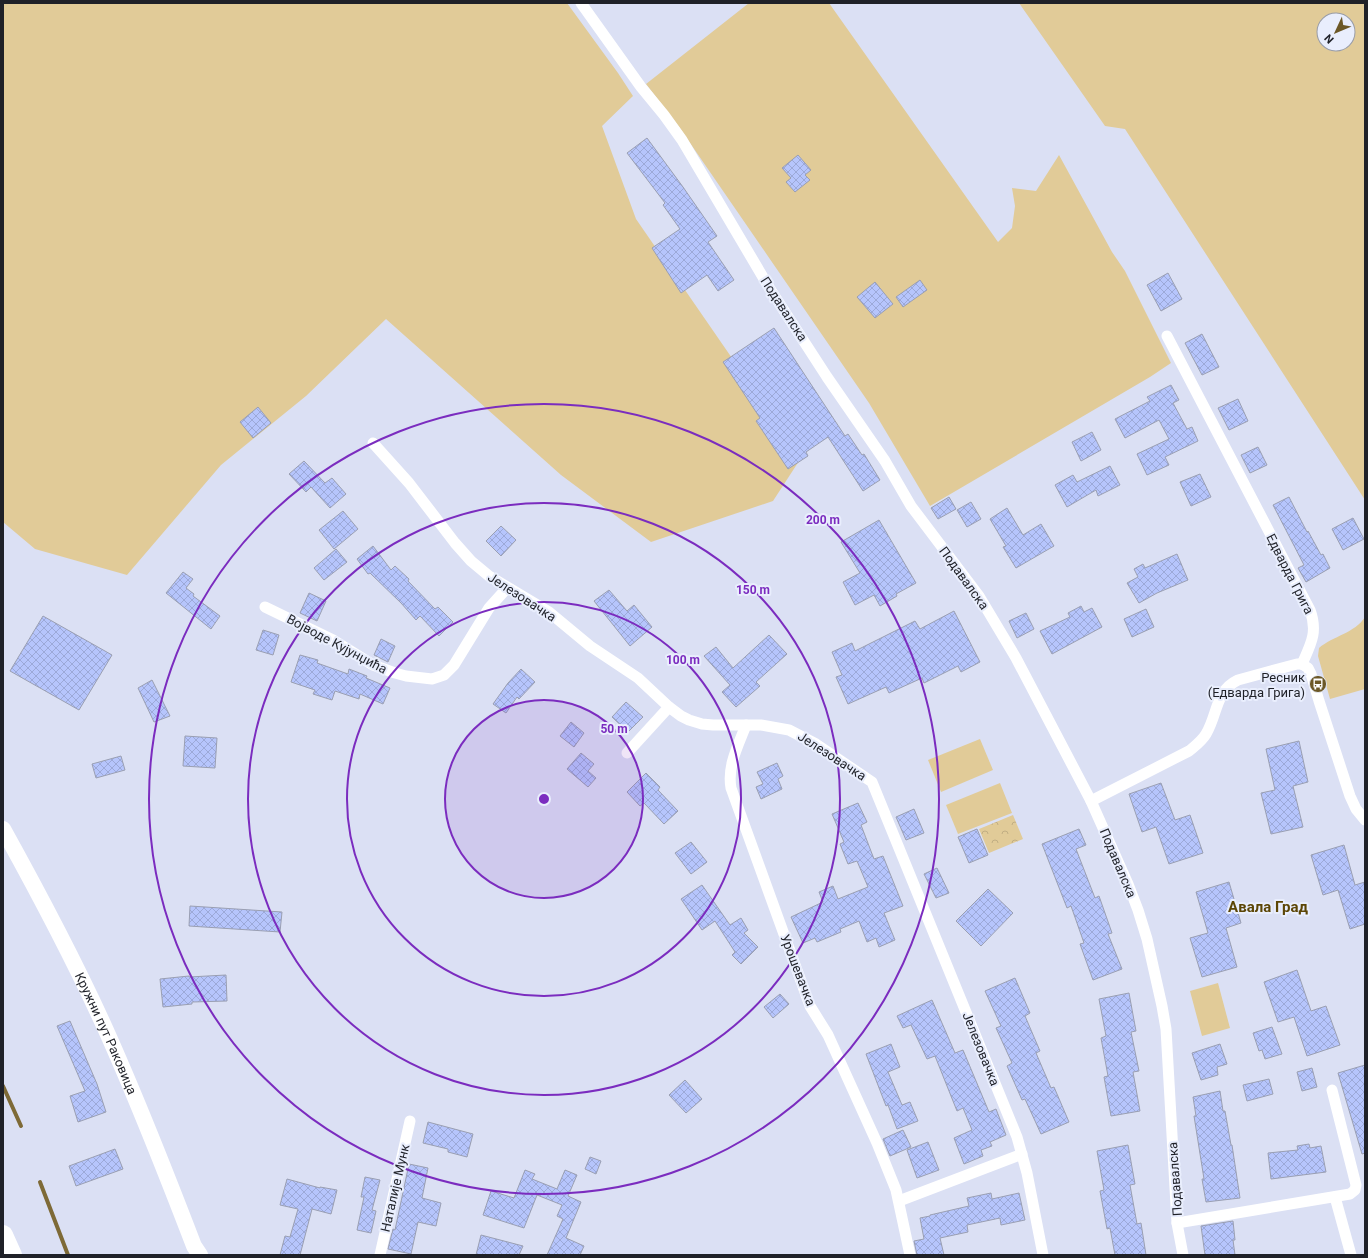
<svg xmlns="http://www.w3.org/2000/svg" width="1368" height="1258" font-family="Roboto,sans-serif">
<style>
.grass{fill:#e1cb98;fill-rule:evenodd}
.park{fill:url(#park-crowns)}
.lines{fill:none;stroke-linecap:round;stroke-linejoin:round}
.stream{stroke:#7e6a37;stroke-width:4}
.building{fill:url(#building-cross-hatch);stroke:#9a9fb2}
.street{stroke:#fff;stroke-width:11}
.secondary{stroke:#fff;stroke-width:16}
.highway{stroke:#fff;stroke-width:20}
.ring{fill:none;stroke:#7b2cbf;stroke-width:2}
.labels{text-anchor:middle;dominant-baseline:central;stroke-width:4;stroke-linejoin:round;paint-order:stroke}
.street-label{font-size:13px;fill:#1f2128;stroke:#e9eefd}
.poi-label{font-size:13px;fill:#1f2128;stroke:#e9eefd;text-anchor:end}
.quarter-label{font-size:15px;font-weight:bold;fill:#5c4606;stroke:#e9eefd}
.centre{fill:#7b2cbf;stroke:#e9eefd;stroke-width:2}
.ring-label{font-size:12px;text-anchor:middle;font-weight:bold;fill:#7b2cbf;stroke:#e9eefd;stroke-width:4;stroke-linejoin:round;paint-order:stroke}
</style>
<defs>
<pattern id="park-crowns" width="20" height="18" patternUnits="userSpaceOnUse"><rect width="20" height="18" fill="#e1cb98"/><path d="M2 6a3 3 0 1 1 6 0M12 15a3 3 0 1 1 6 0" fill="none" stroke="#c1ae83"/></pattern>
<pattern id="building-cross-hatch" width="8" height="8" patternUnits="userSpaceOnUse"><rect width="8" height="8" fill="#b6c5fc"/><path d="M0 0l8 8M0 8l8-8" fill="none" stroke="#9ca9d8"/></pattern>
</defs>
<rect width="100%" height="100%" fill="#dbe0f4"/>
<g class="grass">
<path d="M 3,3 L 567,3 L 618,73 L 633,96 L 602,126 L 636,219 L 801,458 L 773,501 L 651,542 L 561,475 L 386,319 L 306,396 L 221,465 L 127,575 L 35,549 L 3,522 Z"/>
<path d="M 749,3 L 829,3 L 998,242 L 1012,228 L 1015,206 L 1012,188 L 1036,191 L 1059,155 L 1112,252 L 1125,271 L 1171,363 L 1150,377 L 930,506 L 869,403 L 679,127 L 646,84 Z"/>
<path d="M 1019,3 L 1365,3 L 1365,500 L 1125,129 L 1105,126 ZM 1324,20 L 1348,20 L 1348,44 L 1324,44 Z"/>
<path d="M 1365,617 L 1365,689 L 1330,699 L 1318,656 L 1319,648 C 1333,636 1355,633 1365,617 Z"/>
<path d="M 980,739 L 993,770 L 941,792 L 928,760 Z"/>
<path d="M 1000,783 L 1012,813 L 958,834 L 946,805 Z"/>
<path d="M 1218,983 L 1230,1028 L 1202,1036 L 1190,991 Z"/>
</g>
<path class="park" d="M 1013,815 L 1023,839 L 989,853 L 979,829 Z"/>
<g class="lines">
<g class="stream">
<path d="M 3,1086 L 21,1126"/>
<path d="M 40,1182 L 68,1255"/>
</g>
</g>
<g class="building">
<path d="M 647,138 L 683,187 L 717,236 L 708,242 L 734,280 L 718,291 L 707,275 L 681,293 L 652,248 L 680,229 L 663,205 L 665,203 L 627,153 Z"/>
<path d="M 798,155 L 811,170 L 805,175 L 810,180 L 795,192 L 786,182 L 791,178 L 782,168 Z"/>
<path d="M 1168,273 L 1182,299 L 1161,311 L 1147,285 Z"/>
<path d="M 920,280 L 927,290 L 903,307 L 896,297 Z"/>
<path d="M 875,282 L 893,304 L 875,318 L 857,297 Z"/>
<path d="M 774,328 L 845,436 L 848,434 L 862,455 L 864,454 L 880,480 L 863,491 L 828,437 L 806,452 L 808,456 L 788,469 L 756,421 L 760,418 L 723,362 Z"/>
<path d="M 1202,334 L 1219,367 L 1202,375 L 1185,343 Z"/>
<path d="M 1171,385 L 1179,400 L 1173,403 L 1187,429 L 1192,427 L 1198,441 L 1165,457 L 1169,465 L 1147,475 L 1137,454 L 1169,439 L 1159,420 L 1125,438 L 1115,419 L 1150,401 L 1147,397 Z"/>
<path d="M 1238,399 L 1248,421 L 1229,430 L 1218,408 Z"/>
<path d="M 258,407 L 271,423 L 253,438 L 240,422 Z"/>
<path d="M 1092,432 L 1101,450 L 1081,461 L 1072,442 Z"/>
<path d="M 1258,447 L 1267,465 L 1250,473 L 1241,455 Z"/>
<path d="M 304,461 L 325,483 L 332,478 L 346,494 L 330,508 L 311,487 L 306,492 L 289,474 Z"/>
<path d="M 1110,466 L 1120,485 L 1098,496 L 1096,490 L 1067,507 L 1055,485 L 1073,475 L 1077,482 Z"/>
<path d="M 1200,474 L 1211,497 L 1191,506 L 1180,482 Z"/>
<path d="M 949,497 L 956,509 L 938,519 L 931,508 Z"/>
<path d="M 1289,497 L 1307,532 L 1308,531 L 1321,555 L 1323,554 L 1330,568 L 1306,582 L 1298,568 L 1304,565 L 1273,505 Z"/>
<path d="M 971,502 L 981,519 L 967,527 L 957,510 Z"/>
<path d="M 1007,508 L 1023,535 L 1041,524 L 1054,546 L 1016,568 L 1003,547 L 1006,546 L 990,519 Z"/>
<path d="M 343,511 L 358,529 L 334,549 L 319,530 Z"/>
<path d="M 1353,518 L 1364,539 L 1343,550 L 1332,529 Z"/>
<path d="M 879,520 L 916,583 L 896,594 L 897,596 L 880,606 L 874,595 L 855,605 L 843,582 L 860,573 L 841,542 Z"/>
<path d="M 501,526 L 516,540 L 501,556 L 486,541 Z"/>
<path d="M 373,546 L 391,570 L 395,566 L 409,579 L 408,581 L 435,609 L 438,607 L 453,622 L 439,636 L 420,616 L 416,620 L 401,603 L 370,573 L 368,574 L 357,559 Z"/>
<path d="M 336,549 L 347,562 L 324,580 L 314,568 Z"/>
<path d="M 1177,554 L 1188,580 L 1157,593 L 1139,603 L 1127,583 L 1138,577 L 1134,569 L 1143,564 L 1145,568 Z"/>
<path d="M 183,572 L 193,579 L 186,588 L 194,594 L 193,596 L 220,616 L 211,629 L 166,593 Z"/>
<path d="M 609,590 L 627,611 L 634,605 L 652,627 L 630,646 L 594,601 Z"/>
<path d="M 309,593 L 326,601 L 317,621 L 300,613 Z"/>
<path d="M 1081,606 L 1084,612 L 1092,608 L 1102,627 L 1052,654 L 1040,631 L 1070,617 L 1068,613 Z"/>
<path d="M 1146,609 L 1154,627 L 1132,637 L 1124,619 Z"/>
<path d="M 954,611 L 980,662 L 961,672 L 958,666 L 924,683 L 922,678 L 889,693 L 886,687 L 848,704 L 836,677 L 842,675 L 832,652 L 852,643 L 855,651 L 915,621 L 920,629 Z"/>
<path d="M 1026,613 L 1034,629 L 1017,638 L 1009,621 Z"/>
<path d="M 43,616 L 112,655 L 79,710 L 10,671 Z"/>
<path d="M 263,630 L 279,635 L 273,655 L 256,650 Z"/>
<path d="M 769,635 L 787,654 L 756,682 L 760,686 L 736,707 L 722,692 L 730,685 L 704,656 L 716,647 L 733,668 Z"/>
<path d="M 381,639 L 395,646 L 388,662 L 374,655 Z"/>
<path d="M 300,655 L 318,660 L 317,663 L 348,674 L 349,669 L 367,676 L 366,678 L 390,688 L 383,704 L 360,694 L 359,699 L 335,691 L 332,700 L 313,694 L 315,690 L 291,682 Z"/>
<path d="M 521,669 L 535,682 L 519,699 L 517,697 L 506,713 L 493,704 L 508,683 Z"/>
<path d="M 152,680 L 170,716 L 154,722 L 138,688 Z"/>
<path d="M 626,702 L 643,717 L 628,732 L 612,717 Z"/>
<path d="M 571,722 L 584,733 L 574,747 L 560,736 Z"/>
<path d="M 185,736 L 217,738 L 215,768 L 183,766 Z"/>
<path d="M 1299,741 L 1308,782 L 1293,786 L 1303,827 L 1271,834 L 1261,793 L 1275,790 L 1266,749 Z"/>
<path d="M 581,753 L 594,764 L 588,771 L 596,778 L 588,787 L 567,769 Z"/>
<path d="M 121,756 L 125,770 L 96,778 L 92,764 Z"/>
<path d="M 777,763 L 783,776 L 778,779 L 782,789 L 761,799 L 756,787 L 763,784 L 757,772 Z"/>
<path d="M 646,773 L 660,787 L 658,790 L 678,811 L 664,824 L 644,803 L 640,806 L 627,792 Z"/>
<path d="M 1161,783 L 1175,820 L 1190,815 L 1203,853 L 1169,864 L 1156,827 L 1142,832 L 1129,794 Z"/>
<path d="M 858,803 L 867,822 L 861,825 L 874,859 L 883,856 L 903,906 L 884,913 L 895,940 L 879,947 L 876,938 L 867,942 L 859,921 L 840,929 L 841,932 L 817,942 L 815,938 L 803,943 L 791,917 L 823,902 L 819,892 L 833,886 L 838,899 L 868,887 L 857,861 L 848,864 L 840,844 L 844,842 L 832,814 Z"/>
<path d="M 914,809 L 924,833 L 906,840 L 896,817 Z"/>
<path d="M 977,829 L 988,855 L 969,863 L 958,837 Z"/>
<path d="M 1079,829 L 1086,845 L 1076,849 L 1095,898 L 1099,896 L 1112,933 L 1108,934 L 1122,969 L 1093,980 L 1080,944 L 1084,943 L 1071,906 L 1067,908 L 1042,844 Z"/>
<path d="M 691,842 L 707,862 L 691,874 L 675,853 Z"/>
<path d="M 1344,845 L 1355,885 L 1365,882 L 1365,924 L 1350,929 L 1338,890 L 1323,895 L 1311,855 Z"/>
<path d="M 937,868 L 949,893 L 936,898 L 924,874 Z"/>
<path d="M 1229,882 L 1241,923 L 1226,928 L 1237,967 L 1202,977 L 1190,938 L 1208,933 L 1196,892 Z"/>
<path d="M 702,885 L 730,925 L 741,918 L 748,930 L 744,933 L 758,947 L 741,964 L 732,955 L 735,952 L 715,921 L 702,930 L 681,899 Z"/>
<path d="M 988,889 L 1013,913 L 981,946 L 956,921 Z"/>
<path d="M 190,906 L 282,912 L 280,932 L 189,926 Z"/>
<path d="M 1297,970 L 1311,1011 L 1326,1006 L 1340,1045 L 1307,1056 L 1294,1017 L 1278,1022 L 1264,982 Z"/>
<path d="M 226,975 L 227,1001 L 192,1002 L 192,1004 L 163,1007 L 160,979 L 189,976 L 189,977 Z"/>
<path d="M 1015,978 L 1030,1013 L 1025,1016 L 1040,1051 L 1036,1053 L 1051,1088 L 1054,1087 L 1069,1122 L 1041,1134 L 1025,1099 L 1022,1100 L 1007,1066 L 1012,1063 L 996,1028 L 1001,1026 L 985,991 Z"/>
<path d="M 1129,993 L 1136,1031 L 1131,1032 L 1139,1071 L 1133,1072 L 1140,1111 L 1111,1116 L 1104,1077 L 1108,1076 L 1101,1038 L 1106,1036 L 1099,999 Z"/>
<path d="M 780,994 L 789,1004 L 773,1018 L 764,1007 Z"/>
<path d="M 932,1000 L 955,1053 L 963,1050 L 989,1112 L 996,1109 L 1006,1135 L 990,1142 L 992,1146 L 981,1150 L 983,1156 L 964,1164 L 954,1138 L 972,1130 L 963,1108 L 957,1111 L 935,1056 L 927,1059 L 911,1025 L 903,1028 L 897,1016 Z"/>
<path d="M 70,1021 L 97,1084 L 106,1112 L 78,1122 L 70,1096 L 85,1091 L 57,1026 Z"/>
<path d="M 1272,1027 L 1282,1054 L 1265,1059 L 1262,1050 L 1259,1051 L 1253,1033 Z"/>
<path d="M 891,1044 L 900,1067 L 888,1072 L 902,1105 L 910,1102 L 918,1121 L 897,1129 L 888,1105 L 886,1106 L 866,1054 Z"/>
<path d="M 1220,1044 L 1227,1064 L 1217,1067 L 1218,1075 L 1201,1080 L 1192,1053 Z"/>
<path d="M 1365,1065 L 1365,1153 L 1362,1154 L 1338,1073 Z"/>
<path d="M 1312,1068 L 1317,1087 L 1302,1091 L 1297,1072 Z"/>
<path d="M 1269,1079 L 1273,1094 L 1247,1101 L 1243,1085 Z"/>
<path d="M 685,1080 L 702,1099 L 686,1113 L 669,1095 Z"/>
<path d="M 1220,1091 L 1223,1111 L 1225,1111 L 1231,1145 L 1232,1145 L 1240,1198 L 1206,1202 L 1202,1179 L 1204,1179 L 1194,1116 L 1196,1116 L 1193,1097 Z"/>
<path d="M 428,1122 L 473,1134 L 467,1157 L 448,1152 L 448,1149 L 423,1143 Z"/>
<path d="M 903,1130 L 911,1147 L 890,1156 L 883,1139 Z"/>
<path d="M 928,1142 L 939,1170 L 917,1178 L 907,1150 Z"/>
<path d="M 1309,1144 L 1310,1148 L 1321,1146 L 1326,1172 L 1271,1179 L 1268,1153 L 1298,1150 L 1297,1146 Z"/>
<path d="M 1128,1145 L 1135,1184 L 1130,1185 L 1137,1224 L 1141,1223 L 1146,1255 L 1115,1255 L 1110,1228 L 1107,1229 L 1100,1191 L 1104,1190 L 1097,1151 Z"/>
<path d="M 115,1149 L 123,1169 L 76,1186 L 69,1166 Z"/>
<path d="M 590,1157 L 601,1161 L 596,1174 L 585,1169 Z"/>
<path d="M 409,1164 L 428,1168 L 422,1198 L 441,1203 L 436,1226 L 418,1222 L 411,1254 L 388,1249 L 393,1229 L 395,1230 Z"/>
<path d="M 525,1170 L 535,1174 L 532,1179 L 557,1189 L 565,1170 L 577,1175 L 568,1196 L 581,1202 L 566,1238 L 584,1246 L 580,1255 L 547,1255 L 563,1219 L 557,1216 L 562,1205 L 537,1195 L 524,1228 L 483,1215 L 491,1191 L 514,1198 Z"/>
<path d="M 365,1177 L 380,1180 L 372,1210 L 376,1211 L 371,1233 L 357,1230 L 364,1197 L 361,1197 Z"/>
<path d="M 287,1179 L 320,1188 L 320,1187 L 337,1190 L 331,1214 L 312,1209 L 300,1255 L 280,1255 L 285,1236 L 290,1237 L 298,1209 L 280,1205 Z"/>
<path d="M 991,1193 L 992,1199 L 1019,1193 L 1025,1220 L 1001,1225 L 1000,1218 L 967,1225 L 968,1232 L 940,1238 L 944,1255 L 917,1255 L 914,1241 L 924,1239 L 920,1218 L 930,1216 L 930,1215 L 969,1206 L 967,1198 Z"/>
<path d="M 1233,1221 L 1235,1240 L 1233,1240 L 1235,1255 L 1205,1255 L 1201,1226 Z"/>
<path d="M 481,1235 L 523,1246 L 519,1255 L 476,1255 Z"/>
</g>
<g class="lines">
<g class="street">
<path d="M 581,3 L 641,87 L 664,115 L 682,140 L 770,289 L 827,377 L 885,461 L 911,506 L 979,596 L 1016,658 L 1091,801 L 1128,884 L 1138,910 L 1147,939 L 1162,1006 L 1166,1029 L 1177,1223 L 1183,1255"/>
<path d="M 1167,336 L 1310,610 C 1318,632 1311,644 1302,664"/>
<path d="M 373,443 L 409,483 L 455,543 L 471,561 L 489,576 L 549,612 L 590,646 L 638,678 L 669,707 L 681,716 L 689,720 L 702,724 L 713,725 L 761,725 L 789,730 L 816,744 L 872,782 L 1017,1137 L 1027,1173 L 1043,1255"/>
<path d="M 265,607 L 333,640 L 373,665 L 395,673 L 406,676 L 432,679 L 444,675 L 454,665 L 489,608 L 507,588"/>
<path d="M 1302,664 L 1308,668 L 1311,674 L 1319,701 L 1350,796 L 1356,809 L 1365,820"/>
<path d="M 746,725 C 738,746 727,766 731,788 L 810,1006 L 828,1035 L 877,1143 L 896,1190 L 910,1255"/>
<path d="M 627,753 L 669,707"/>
<path d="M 1091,801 L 1189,751 C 1195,746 1202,741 1206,734 C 1218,714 1215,691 1238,680 L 1297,664 L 1302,664"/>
<path d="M 1335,1197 L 1351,1255"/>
<path d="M 899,1201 L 1022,1154"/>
<path d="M 1177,1223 L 1350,1194 L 1355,1190 L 1356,1185 L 1332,1090"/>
<path d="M 380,1255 L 410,1121"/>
</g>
<path class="secondary" id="s1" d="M 3,829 C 39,894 74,960 105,1028 C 137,1099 166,1173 194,1246 L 200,1255"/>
<path class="highway" d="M 3,1235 L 12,1255"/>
</g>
<circle cx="544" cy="799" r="99" fill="#7b2cbf" fill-opacity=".12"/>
<g class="ring">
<circle cx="544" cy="799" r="99"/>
<circle cx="544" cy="799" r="197"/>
<circle cx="544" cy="799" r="296"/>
<circle cx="544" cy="799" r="395"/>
</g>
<defs>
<g id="bus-disc" transform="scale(0.9)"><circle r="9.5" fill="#6c5827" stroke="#e9eefd"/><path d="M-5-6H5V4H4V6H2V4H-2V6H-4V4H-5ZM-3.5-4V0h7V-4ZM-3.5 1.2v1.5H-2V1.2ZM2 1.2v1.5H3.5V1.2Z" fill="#fff"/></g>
</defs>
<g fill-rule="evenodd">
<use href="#bus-disc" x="1318" y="684"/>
</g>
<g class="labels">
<g class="street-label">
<text transform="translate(784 309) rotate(57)">Подавалска</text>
<text transform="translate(1290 574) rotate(63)">Едварда Грига</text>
<text transform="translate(964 578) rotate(54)">Подавалска</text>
<text transform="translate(522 597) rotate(33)">Јелезовачка</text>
<text transform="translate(337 644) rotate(28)">Војводе Кујунџића</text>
<text transform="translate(832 756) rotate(33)">Јелезовачка</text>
<text transform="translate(1118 863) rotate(67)">Подавалска</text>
<text transform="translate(798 970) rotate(69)">Урошевачка</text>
<text stroke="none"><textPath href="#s1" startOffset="229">Кружни пут Раковица</textPath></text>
<text transform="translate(981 1049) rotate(68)">Јелезовачка</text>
<text transform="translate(1175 1179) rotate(-94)">Подавалска</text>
<text transform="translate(395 1188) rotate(-77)">Наталије Мунк</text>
</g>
<g class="poi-label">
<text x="1305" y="677">Ресник<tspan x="1305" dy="15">(Едварда Грига)</tspan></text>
</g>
<g class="quarter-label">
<text x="1268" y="907">Авала Град</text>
</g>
</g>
<circle cx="544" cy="799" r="6" class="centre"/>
<g class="ring-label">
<text x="823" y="524">200 m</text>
<text x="753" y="594">150 m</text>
<text x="683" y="664">100 m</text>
<text x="614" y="733">50 m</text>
</g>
<rect width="1368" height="1258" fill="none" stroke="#1f2128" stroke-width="8"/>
<g transform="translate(1336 32) rotate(226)"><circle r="19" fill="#e9eefd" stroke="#989ca8"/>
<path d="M0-3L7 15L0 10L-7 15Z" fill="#6c5827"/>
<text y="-6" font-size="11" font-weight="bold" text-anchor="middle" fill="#1f2128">N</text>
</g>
</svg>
